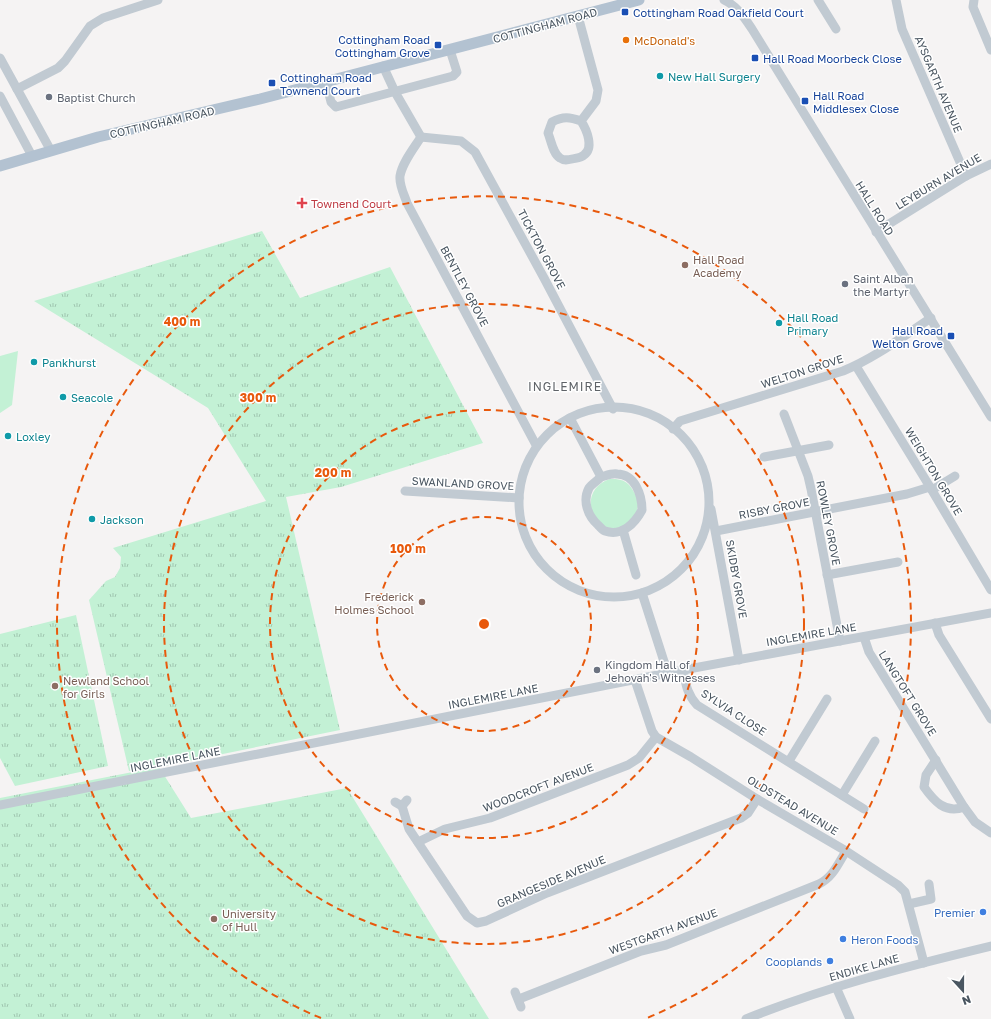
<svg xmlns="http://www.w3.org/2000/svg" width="991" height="1019" font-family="'Golos Text',sans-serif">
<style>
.grass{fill:#c3f1d5}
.park{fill:url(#park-tufts)}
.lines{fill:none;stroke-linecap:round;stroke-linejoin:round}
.minor{stroke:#c1cad2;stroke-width:9}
.major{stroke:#b3c2d1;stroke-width:11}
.ring{fill:none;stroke:#e8590c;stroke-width:2;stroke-dasharray:7 5}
.transit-dot{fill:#1a4fb4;stroke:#fff;stroke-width:1.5}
.food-dot{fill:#e8710a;stroke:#fff;stroke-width:1.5}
.culture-dot{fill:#0f9aa8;stroke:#fff;stroke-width:1.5}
.worship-dot{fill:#6b7280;stroke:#fff;stroke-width:1.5}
.health-dot{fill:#e0444e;stroke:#fff;stroke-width:1.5}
.education-dot{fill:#8d6e63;stroke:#fff;stroke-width:1.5}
.shop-dot{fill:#3f7fe0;stroke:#fff;stroke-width:1.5}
.labels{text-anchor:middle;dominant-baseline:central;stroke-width:3;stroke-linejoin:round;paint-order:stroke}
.transit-label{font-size:11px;fill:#164399;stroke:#fff;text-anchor:start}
.street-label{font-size:11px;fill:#4a5661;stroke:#fff}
.food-label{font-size:11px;fill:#c56008;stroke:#fff;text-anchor:start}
.culture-label{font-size:11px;fill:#0d838f;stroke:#fff;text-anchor:start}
.worship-label{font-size:11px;fill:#5b616d;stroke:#fff;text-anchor:start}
.health-label{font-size:11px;fill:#be3a42;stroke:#fff;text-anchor:start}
.education-label{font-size:11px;fill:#785e54;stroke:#fff;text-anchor:start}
.shop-label{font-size:11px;fill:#366cbe;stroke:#fff;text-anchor:end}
.neighbourhood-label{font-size:12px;letter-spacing:1px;fill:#5f6368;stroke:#fff}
.centre{fill:#e8590c;stroke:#fff;stroke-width:2}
.ring-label{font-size:12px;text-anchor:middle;font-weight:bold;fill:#e8590c;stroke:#fff;stroke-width:3;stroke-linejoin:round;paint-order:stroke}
</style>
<defs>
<pattern id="park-tufts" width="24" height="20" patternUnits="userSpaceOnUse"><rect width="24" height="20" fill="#c3f1d5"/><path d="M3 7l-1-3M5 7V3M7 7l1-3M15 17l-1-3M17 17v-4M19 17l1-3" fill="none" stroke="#a0c6b0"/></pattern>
</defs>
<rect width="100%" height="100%" fill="#f5f3f3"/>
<g class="grass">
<path d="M 18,351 L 12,405 L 0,413 L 0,356 Z"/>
<path d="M 610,479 C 629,478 631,487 639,501 L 636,515 C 632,519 625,527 619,528 C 589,533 578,489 610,479 Z"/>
</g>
<g class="park">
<path d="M 262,231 L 300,298 L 390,267 L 483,443 L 341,487 L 286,497 L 340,730 L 159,767 L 191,818 L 347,788 L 489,1019 L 0,1019 L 0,798 L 148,769 L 129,771 L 89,600 L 106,581 L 115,577 L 120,568 L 121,557 L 113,548 L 266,501 L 208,408 L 34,301 Z"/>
<path d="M 76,615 L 108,766 L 15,786 L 0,758 L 0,634 Z"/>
</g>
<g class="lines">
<g class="minor">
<path d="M 724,0 C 737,6 744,17 752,29 L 991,417"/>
<path d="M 818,0 L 836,29"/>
<path d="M 896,0 L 902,29 L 966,176"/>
<path d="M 974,0 L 973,7 L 991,50"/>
<path d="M 578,16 L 598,90 L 596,101 L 581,121 C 587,130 594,148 584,155 C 581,158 576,158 572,159 C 568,160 564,161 560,158 C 553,154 551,140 548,133 L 552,122 C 563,116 570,117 581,121"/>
<path d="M 0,58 L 51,151"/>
<path d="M 383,66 L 395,92 L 421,137"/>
<path d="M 326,82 L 331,102 L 336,107 L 453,76 L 457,72 L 450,50"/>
<path d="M 17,89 L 58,68 L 65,61 L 90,26 L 103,18 L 158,0"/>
<path d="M 0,96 L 32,156"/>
<path d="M 421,137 L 461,141 L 475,152 L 544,278 L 613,409"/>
<path d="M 421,137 C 414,148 402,163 400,176 C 399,185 404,194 407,203 L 536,445"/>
<path d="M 876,232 L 966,176 L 991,164"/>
<path d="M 856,366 L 930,487 L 991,590"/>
<circle cx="614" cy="502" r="95"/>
<path d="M 784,414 L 808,476 L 811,489 L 840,641"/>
<path d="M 570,418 L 601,477 C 605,476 612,473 617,474 C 635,474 642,495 642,510 C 635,523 622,537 605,531 C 602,530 600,527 598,525 C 588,516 582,501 589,488 C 592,484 597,481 601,477"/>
<path d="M 673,429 L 680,421 L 843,371 C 875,358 902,337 931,318"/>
<path d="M 764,457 L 829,445"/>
<path d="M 932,490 L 955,476"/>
<path d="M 405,491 L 519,498"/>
<path d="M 711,509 L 739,660"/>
<path d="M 623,530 L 636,575"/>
<path d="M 716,531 L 907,494 L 930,487"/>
<path d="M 827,575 L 898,562"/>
<path d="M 642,593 L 668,674"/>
<path d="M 935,623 L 939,635 L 991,719"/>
<path d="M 864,637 L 869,652 L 964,807 L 975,822 L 991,833"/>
<path d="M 683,670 C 686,685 687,694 697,705 L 864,809"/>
<path d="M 635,680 L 652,731 L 656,737 L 691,757 L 757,799 L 846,851 L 898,885 L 905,892 L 924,963"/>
<path d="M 936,760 L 926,775 L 924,787 C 934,801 945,814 964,807"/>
<path d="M 789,761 L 827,699"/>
<path d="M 842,795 L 875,741"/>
<path d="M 395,802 L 402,806 L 407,800"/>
<path d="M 0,805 L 683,670 L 991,613"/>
<path d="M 402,806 L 409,829 L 467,916 L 477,923 L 486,921 L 547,893 L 741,818 L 748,813 L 757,799"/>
<path d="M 418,842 L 445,829 L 490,818 L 628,765 L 639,758 L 656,737"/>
<path d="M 909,904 L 931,899 L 929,884"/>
<path d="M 836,987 L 850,1019"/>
<path d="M 515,992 L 521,1007"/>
<path d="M 519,999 L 641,951 L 666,945 L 819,884 C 833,877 838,864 846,851"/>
<path d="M 746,1019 C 825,987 908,966 991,946"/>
</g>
<path class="major" d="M 0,166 L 98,137 L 260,99 L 639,0"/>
</g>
<g class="ring">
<circle cx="484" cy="624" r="107"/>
<circle cx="484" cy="624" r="214"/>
<circle cx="484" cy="624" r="320"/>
<path d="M321 1018A427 427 0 1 1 647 1018"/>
</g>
<g class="transit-dot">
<rect x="621" y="8" width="8" height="8" rx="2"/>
<rect x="434" y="41" width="8" height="8" rx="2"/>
<rect x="751" y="54" width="8" height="8" rx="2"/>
<rect x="268" y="79" width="8" height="8" rx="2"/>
<rect x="801" y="97" width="8" height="8" rx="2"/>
<rect x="947" y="332" width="8" height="8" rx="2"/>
</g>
<circle class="food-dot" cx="626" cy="40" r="4"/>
<g class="culture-dot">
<circle cx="660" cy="76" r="4"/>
<circle cx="779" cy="323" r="4"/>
<circle cx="34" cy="362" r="4"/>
<circle cx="63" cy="397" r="4"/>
<circle cx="8" cy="436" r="4"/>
<circle cx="92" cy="519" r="4"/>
</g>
<g class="worship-dot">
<circle cx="49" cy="97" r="4"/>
<circle cx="845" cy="284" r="4"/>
<circle cx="597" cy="670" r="4"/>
</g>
<path class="health-dot" d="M300 197h4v4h4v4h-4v4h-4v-4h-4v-4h4z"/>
<g class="education-dot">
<circle cx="685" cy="265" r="4"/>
<circle cx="422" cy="602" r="4"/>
<circle cx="55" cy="686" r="4"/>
<circle cx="214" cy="919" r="4"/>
</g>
<g class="shop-dot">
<circle cx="983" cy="912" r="4"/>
<circle cx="843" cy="939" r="4"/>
<circle cx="830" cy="961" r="4"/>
</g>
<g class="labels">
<g class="transit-label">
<text x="633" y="12">Cottingham Road Oakfield Court</text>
<text x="430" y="39" text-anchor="end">Cottingham Road<tspan x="430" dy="13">Cottingham Grove</tspan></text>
<text x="763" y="58">Hall Road Moorbeck Close</text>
<text x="280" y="77">Cottingham Road<tspan x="280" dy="13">Townend Court</tspan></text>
<text x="813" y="95">Hall Road<tspan x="813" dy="13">Middlesex Close</tspan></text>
<text x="943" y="330" text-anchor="end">Hall Road<tspan x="943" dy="13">Welton Grove</tspan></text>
</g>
<g class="street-label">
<text transform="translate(545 25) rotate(-15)">COTTINGHAM ROAD</text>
<text transform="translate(939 84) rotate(67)">AYSGARTH AVENUE</text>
<text transform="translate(162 122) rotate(-13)">COTTINGHAM ROAD</text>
<text transform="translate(938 181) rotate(-31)">LEYBURN AVENUE</text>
<text transform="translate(875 208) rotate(58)">HALL ROAD</text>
<text transform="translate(542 249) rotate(62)">TICKTON GROVE</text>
<text transform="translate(465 286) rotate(62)">BENTLEY GROVE</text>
<text transform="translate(802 371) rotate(-18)">WELTON GROVE</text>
<text transform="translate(934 471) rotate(59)">WEIGHTON GROVE</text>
<text transform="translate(463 483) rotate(3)">SWANLAND GROVE</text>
<text transform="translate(774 508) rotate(-11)">RISBY GROVE</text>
<text transform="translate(829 523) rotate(79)">ROWLEY GROVE</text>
<text transform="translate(737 579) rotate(80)">SKIDBY GROVE</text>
<text transform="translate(811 634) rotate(-10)">INGLEMIRE LANE</text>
<text transform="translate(908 693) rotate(58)">LANGTOFT GROVE</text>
<text transform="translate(493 696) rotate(-11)">INGLEMIRE LANE</text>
<text transform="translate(734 712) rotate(33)">SYLVIA CLOSE</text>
<text transform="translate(175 759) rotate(-11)">INGLEMIRE LANE</text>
<text transform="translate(538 787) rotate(-21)">WOODCROFT AVENUE</text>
<text transform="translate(793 805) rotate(31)">OLDSTEAD AVENUE</text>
<text transform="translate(551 881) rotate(-23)">GRANGESIDE AVENUE</text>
<text transform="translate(663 931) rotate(-20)">WESTGARTH AVENUE</text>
<text transform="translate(864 967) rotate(-16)">ENDIKE LANE</text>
</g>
<g class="food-label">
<text x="634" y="40">McDonald's</text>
</g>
<g class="culture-label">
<text x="668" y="76">New Hall Surgery</text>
<text x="787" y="317">Hall Road<tspan x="787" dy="13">Primary</tspan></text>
<text x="42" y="362">Pankhurst</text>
<text x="71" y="397">Seacole</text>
<text x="16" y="436">Loxley</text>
<text x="100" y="519">Jackson</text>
</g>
<g class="worship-label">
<text x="57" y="97">Baptist Church</text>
<text x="853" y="278">Saint Alban<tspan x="853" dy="13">the Martyr</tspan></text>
<text x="605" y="664">Kingdom Hall of<tspan x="605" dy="13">Jehovah's Witnesses</tspan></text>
</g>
<g class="health-label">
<text x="311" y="203">Townend Court</text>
</g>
<g class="education-label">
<text x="693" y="259">Hall Road<tspan x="693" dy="13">Academy</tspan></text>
<text x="414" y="596" text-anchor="end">Frederick<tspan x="414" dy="13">Holmes School</tspan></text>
<text x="63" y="680">Newland School<tspan x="63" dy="13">for Girls</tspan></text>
<text x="222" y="913">University<tspan x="222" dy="13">of Hull</tspan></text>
</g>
<g class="shop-label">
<text x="975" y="912">Premier</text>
<text x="851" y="939" text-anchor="start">Heron Foods</text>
<text x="822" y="961">Cooplands</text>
</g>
<g class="neighbourhood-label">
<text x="565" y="386">INGLEMIRE</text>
</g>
</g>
<circle cx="484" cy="624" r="6" class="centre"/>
<g class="ring-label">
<text x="182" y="326">400 m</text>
<text x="258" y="402">300 m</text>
<text x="333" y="477">200 m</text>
<text x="408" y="553">100 m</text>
</g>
<g transform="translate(963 991) rotate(159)" stroke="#ffffff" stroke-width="3" paint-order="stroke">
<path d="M0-3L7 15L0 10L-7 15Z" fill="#4a5661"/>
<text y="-6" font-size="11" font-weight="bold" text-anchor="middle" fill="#4a5661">N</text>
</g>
</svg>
